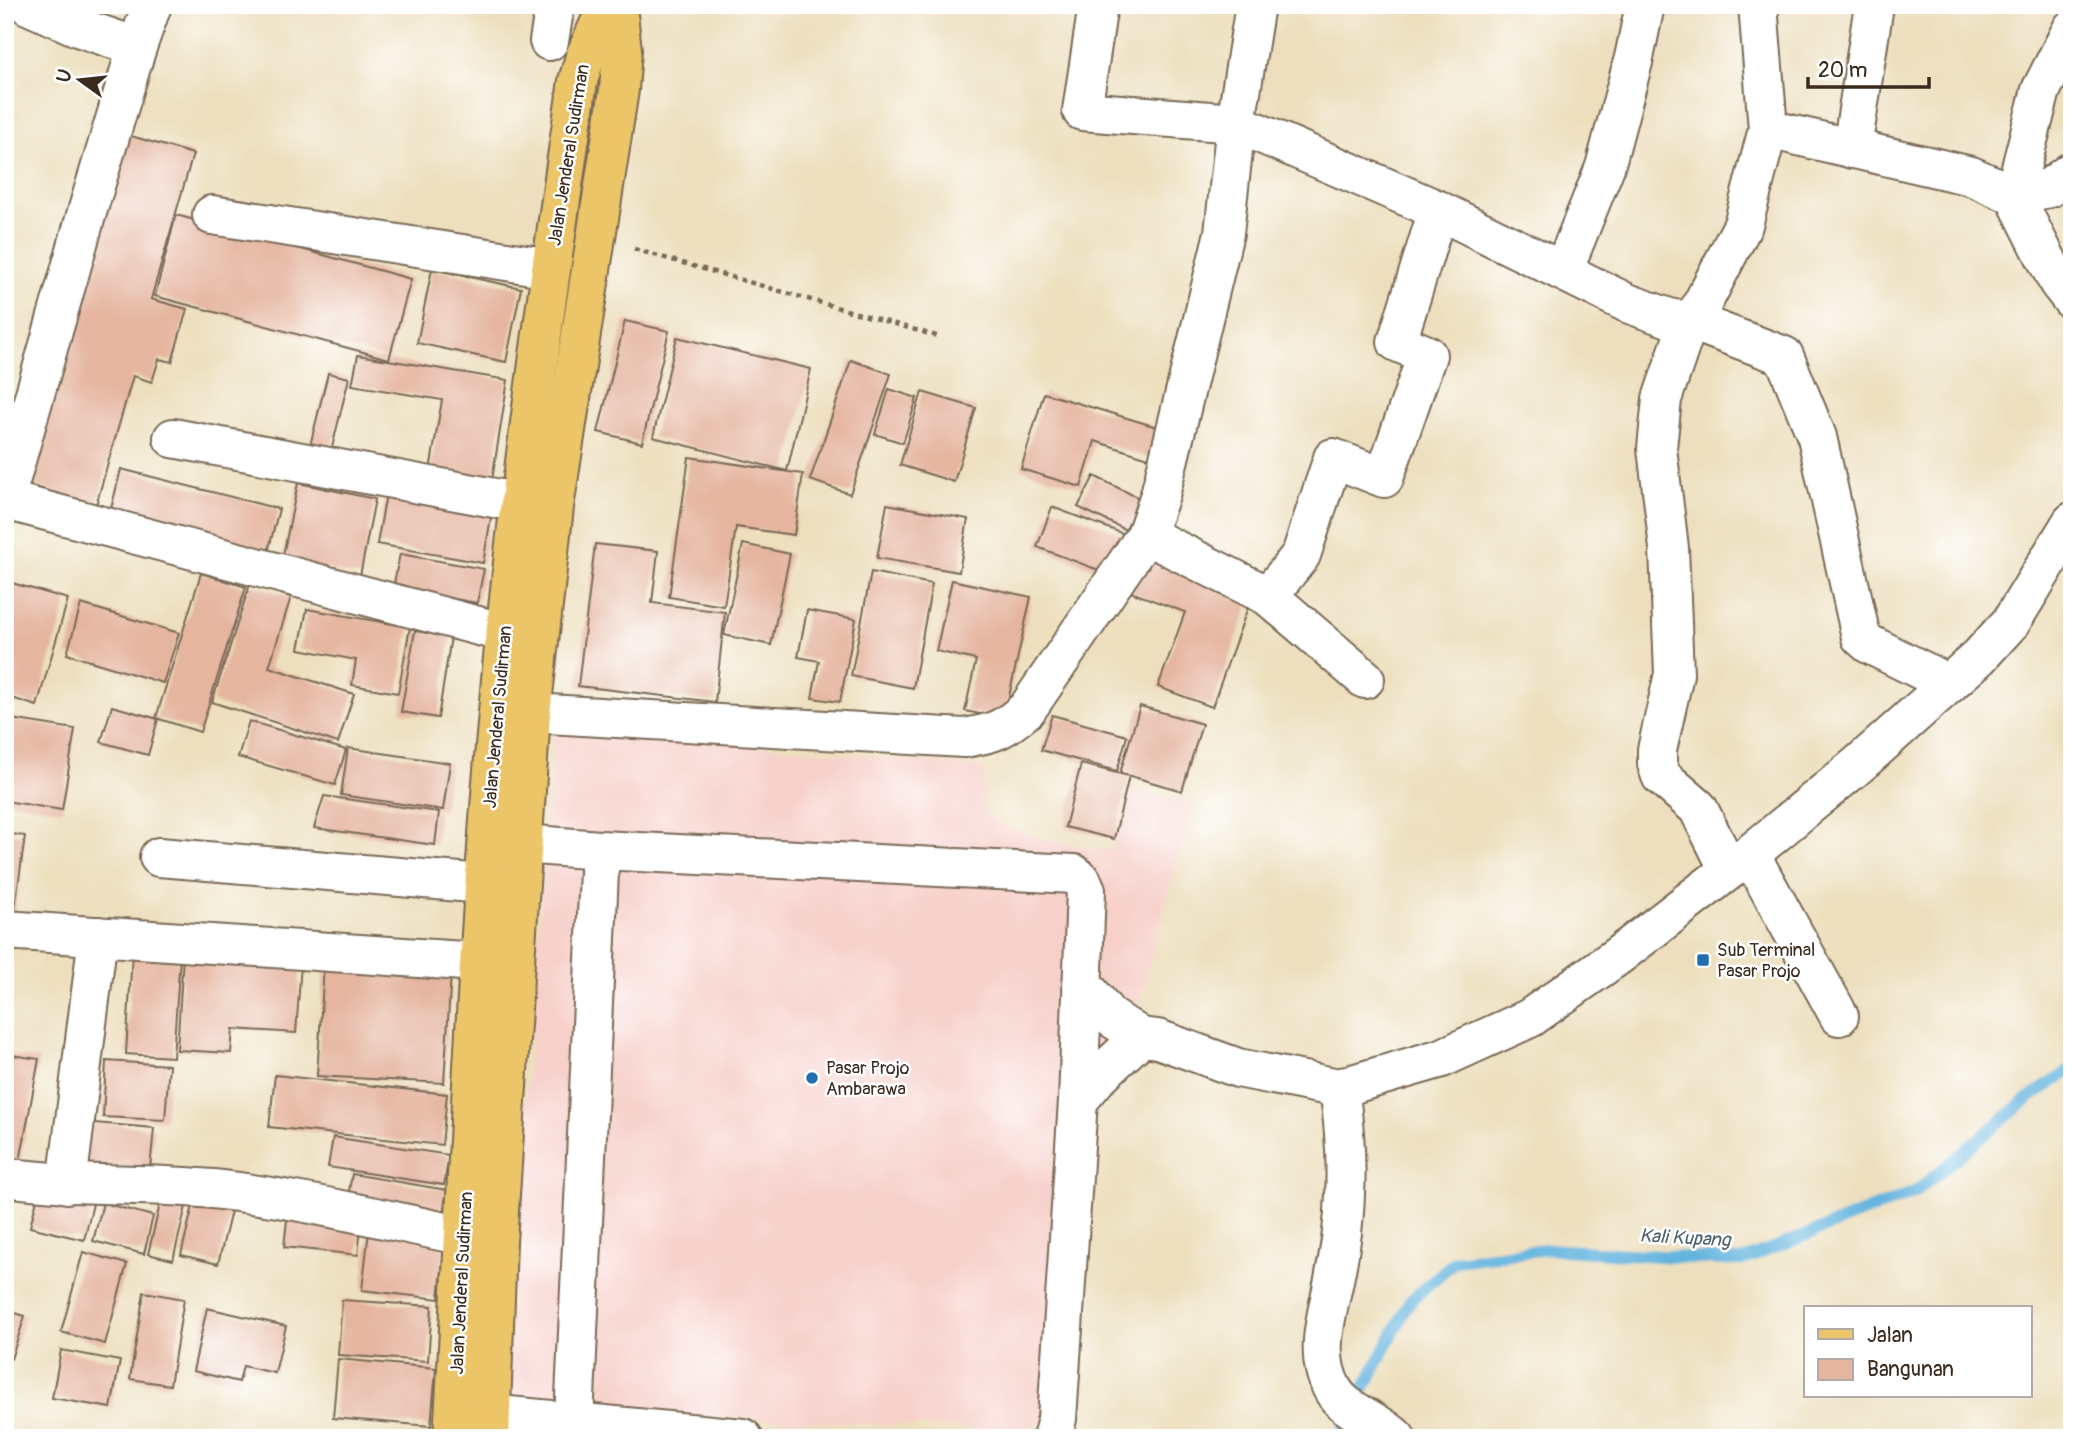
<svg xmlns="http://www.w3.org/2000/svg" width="2077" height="1443" font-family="Pangolin,sans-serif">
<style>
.built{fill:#f7d0ca}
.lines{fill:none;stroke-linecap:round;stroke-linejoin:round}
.stream{stroke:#63b4de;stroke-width:12}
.building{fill:#e5b59f}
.minor-casing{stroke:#796956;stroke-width:42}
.major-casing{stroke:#796956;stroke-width:42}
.path{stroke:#796956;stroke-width:4.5;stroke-dasharray:5 5;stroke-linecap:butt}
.minor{stroke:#fff;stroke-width:38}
.major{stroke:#ecc569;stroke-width:38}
.poi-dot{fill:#1f6fb2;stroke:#fff;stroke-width:2.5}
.labels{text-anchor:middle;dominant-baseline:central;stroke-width:5;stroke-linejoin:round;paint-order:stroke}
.street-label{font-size:18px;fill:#3b2a1e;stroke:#fff}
.poi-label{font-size:18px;fill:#3b2a1e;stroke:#fff;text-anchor:start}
.water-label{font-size:19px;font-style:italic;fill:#4b616b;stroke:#fff}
</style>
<rect width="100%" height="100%" fill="#fff"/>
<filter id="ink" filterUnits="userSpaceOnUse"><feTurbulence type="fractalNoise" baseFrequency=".0143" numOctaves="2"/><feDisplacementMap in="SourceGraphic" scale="14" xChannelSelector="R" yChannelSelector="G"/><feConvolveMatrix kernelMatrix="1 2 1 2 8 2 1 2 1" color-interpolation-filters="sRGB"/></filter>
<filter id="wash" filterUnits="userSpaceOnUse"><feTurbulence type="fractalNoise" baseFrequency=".00686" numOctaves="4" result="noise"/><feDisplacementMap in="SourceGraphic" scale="28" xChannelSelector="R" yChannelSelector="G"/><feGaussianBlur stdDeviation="1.57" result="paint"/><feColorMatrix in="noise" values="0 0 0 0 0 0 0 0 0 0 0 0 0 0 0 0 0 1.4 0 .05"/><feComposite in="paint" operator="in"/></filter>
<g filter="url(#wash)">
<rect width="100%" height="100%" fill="#eddfbd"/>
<path class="built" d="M 555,729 L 604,730 L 985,768 L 982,809 L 998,824 L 1057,843 L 1112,851 L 1129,787 L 1192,805 L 1138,1005 L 1097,1062 L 1076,1410 L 1017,1432 L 865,1423 L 504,1408 L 526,1094 Z"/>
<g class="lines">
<path class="stream" d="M 1338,1438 L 1410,1301 L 1455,1261 L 1546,1249 L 1741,1261 L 1915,1192 L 2029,1098 L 2072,1069"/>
</g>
<g id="blocks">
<g class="building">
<path d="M 124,134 L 193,154 L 151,299 L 187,309 L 172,362 L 159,359 L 152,382 L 133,376 L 96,505 L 24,484 Z"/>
<path d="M 176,215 L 411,279 L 389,359 L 155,296 Z"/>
<path d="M 432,269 L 521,288 L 506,362 L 417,343 Z"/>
<path d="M 625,321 L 669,331 L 642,443 L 598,432 Z"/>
<path d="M 677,337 L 811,369 L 787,471 L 653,437 Z"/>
<path d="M 358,355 L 508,380 L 492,480 L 430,470 L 442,400 L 352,385 Z"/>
<path d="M 851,360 L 891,374 L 850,494 L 810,480 Z"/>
<path d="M 328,373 L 349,378 L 328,464 L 307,458 Z"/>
<path d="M 889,389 L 917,398 L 903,443 L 875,434 Z"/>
<path d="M 922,392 L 976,408 L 954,482 L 900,465 Z"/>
<path d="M 1044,393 L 1170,431 L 1161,462 L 1095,441 L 1081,487 L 1021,469 Z"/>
<path d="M 689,457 L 803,474 L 794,535 L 736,527 L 724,606 L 669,597 Z"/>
<path d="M 121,469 L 279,509 L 267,556 L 109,517 Z"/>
<path d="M 1094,476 L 1147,502 L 1132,533 L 1078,507 Z"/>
<path d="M 298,483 L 375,499 L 360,576 L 282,560 Z"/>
<path d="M 386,494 L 492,512 L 483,563 L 377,544 Z"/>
<path d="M 887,504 L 968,519 L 959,572 L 877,558 Z"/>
<path d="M 1052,507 L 1124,534 L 1109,574 L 1037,547 Z"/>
<path d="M 595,544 L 658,551 L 652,603 L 725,612 L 715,702 L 578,686 Z"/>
<path d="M 743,544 L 790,554 L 771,645 L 724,635 Z"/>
<path d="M 400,554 L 484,569 L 477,603 L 393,588 Z"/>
<path d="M 1135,554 L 1252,596 L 1212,707 L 1158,687 L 1185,612 L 1122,589 Z"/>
<path d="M 871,572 L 932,584 L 913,688 L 851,676 Z"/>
<path d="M 201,573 L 246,587 L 200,732 L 156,718 Z"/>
<path d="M 952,580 L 1031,597 L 1004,719 L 965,711 L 976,660 L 936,651 Z"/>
<path d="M 5,581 L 68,599 L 37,706 L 5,696 Z"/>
<path d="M 250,584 L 291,597 L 269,667 L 354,694 L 338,743 L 212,702 Z"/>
<path d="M 81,604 L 179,633 L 163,683 L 67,654 Z"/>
<path d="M 307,609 L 410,627 L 398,693 L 352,685 L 356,660 L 299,649 Z"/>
<path d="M 807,610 L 856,619 L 840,702 L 812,698 L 819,661 L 798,657 Z"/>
<path d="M 415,631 L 451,637 L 438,718 L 401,712 Z"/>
<path d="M 112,706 L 158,719 L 148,755 L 101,742 Z"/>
<path d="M 1140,706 L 1202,724 L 1182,791 L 1120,773 Z"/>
<path d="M 1052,715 L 1127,736 L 1117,771 L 1041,750 Z"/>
<path d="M 5,718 L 75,729 L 62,810 L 5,801 Z"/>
<path d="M 249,721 L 346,750 L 335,785 L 238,757 Z"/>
<path d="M 348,748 L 450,763 L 443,810 L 341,795 Z"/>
<path d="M 1081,764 L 1129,776 L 1114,839 L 1065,827 Z"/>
<path d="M 324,796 L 439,812 L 435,845 L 314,828 Z"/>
<path d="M 5,833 L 25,836 L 14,916 L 5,914 Z"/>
<path d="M 132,954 L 180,957 L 173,1057 L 126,1054 Z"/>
<path d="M 183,956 L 301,964 L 296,1033 L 233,1029 L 231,1053 L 177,1050 Z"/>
<path d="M 324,966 L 451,973 L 444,1083 L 317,1076 Z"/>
<path d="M 5,1054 L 39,1059 L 19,1167 L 5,1165 Z"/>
<path d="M 106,1061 L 169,1065 L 165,1120 L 103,1117 Z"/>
<path d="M 275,1075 L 447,1094 L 442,1145 L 269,1127 Z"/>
<path d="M 82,1122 L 154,1128 L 150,1169 L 78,1165 Z"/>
<path d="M 333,1137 L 449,1155 L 444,1185 L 328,1167 Z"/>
<path d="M 352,1174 L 447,1190 L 441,1225 L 346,1208 Z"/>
<path d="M 40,1187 L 94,1200 L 84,1240 L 30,1227 Z"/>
<path d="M 196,1193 L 233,1203 L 218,1264 L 181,1255 Z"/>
<path d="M 162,1196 L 187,1202 L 173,1260 L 148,1254 Z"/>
<path d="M 103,1203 L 153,1216 L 144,1254 L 93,1241 Z"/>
<path d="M 288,1211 L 362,1219 L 358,1255 L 284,1247 Z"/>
<path d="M 369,1231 L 445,1239 L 439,1299 L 362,1290 Z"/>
<path d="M 83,1252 L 127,1264 L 105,1344 L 61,1332 Z"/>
<path d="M 144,1292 L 184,1299 L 170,1385 L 130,1379 Z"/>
<path d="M 342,1300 L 432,1306 L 428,1361 L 338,1355 Z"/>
<path d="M 207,1308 L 286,1326 L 275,1373 L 243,1366 L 239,1382 L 193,1371 Z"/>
<path d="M 5,1310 L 25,1316 L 11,1359 L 5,1357 Z"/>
<path d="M 61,1350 L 120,1361 L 111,1408 L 52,1398 Z"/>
<path d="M 338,1359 L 436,1368 L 431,1426 L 333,1418 Z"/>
</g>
</g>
</g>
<g filter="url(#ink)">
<use href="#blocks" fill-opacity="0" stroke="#796956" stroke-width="2"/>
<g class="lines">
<g class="minor-casing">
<g id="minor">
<path d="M 28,5 L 78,27 L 137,47 L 152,5"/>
<path d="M 1098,5 L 1082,111 L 1236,123 L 1438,210 L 1627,303 L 1672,319 L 1689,320 L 1699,310 L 1743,225 L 1768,129 L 1758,5"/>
<path d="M 2072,29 L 2041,90 L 2014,195 L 2058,282 L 2072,300"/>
<path d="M 549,41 L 555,5"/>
<path d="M 1768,129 L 1971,176 L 2014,195 L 2049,188 L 2072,171"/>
<path d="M 1852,149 L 1874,5"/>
<path d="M 212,215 L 551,268"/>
<path d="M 1563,271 L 1605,167 L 1634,58 L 1645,5"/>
<path d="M 173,438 L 521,503"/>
<path d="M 5,499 L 85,219 L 137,47"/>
<path d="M 5,500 L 505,633"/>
<path d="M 1146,535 L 1268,596 L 1365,679"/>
<path d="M 1268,596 L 1301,555 L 1333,458 L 1384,478 L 1427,355 L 1397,342 L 1438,210"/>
<path d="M 531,713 L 964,738 C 995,733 1003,730 1027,709 L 1146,535 L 1160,495 L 1224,233 L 1236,123 L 1255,5"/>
<path d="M 522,844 L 600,850 L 1074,874 L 1082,881 L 1086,890 L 1078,1101 L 1057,1419 L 1052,1438"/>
<path d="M 1750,854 L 1839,1016"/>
<path d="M 159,857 L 484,884"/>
<path d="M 1729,870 L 1698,808 L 1661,776 L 1657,764 L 1657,750 L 1674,674 L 1669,548 L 1657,448 L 1662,399 L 1689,320 L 1784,356 L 1817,437 L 1861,637 L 1869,644 L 1949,684"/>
<path d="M 5,930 L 478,962"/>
<path d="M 1082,983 L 1109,1016 L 1141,1037 L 1158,1039 L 1238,1068 L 1339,1088 L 1442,1058 L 1530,1018 L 1619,955 L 1750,854 L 1858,765 L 1979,657 L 2011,622 L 2072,522"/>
<path d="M 1339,1088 C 1344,1123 1347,1159 1345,1195 C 1344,1223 1340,1252 1334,1280 C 1327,1316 1313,1355 1333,1390 C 1345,1412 1377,1419 1396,1438"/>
<path d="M 1078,1101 L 1100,1075 L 1141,1037"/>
<path d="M 5,1177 C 74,1187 144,1182 213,1189 C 298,1198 381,1219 465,1236"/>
<path d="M 67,1184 L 98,936"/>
<path d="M 489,1414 L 743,1438"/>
<path d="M 574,1420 L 600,850"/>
</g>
</g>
<g class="major-casing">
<g id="major">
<path d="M 453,1438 C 467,1196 476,954 498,713 C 516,501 548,291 578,81 L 586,54 L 608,5"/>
<path d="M 490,1438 L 497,1242 L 531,713 L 554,507 L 619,90 L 622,50 L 617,5"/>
</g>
</g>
<path class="path" d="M 634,249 L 940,337"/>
<use href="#minor" class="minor"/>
<use href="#major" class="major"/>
</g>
</g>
<g class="poi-dot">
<rect x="1696" y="953" width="14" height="14" rx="3.5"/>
<circle cx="812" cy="1078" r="7"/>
</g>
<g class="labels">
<g class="street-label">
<text transform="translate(569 155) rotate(-81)">Jalan Jenderal Sudirman</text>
<text transform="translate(498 717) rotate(-85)">Jalan Jenderal Sudirman</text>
<text transform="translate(462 1283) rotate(-87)">Jalan Jenderal Sudirman</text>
</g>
<g class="poi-label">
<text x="1717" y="950">Sub Terminal<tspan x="1717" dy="21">Pasar Projo</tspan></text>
<text x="826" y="1068">Pasar Projo<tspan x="826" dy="21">Ambarawa</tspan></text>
</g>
<g class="water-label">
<text transform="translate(1685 1238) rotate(3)">Kali Kupang</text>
</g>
</g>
<rect width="2077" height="1443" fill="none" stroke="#fff" stroke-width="28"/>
<rect x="1804" y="1306" width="228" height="91" fill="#ffffff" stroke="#b1aaa5" stroke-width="2"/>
<rect x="1818" y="1329" width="35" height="10" fill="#ecc569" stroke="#b1aaa5" stroke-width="2"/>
<text x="1867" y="1342" font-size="21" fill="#3b2a1e">Jalan</text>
<rect x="1818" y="1359" width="35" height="21" fill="#e5b59f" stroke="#b1aaa5" stroke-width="2"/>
<text x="1867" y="1376" font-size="21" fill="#3b2a1e">Bangunan</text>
<g transform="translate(80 80) rotate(285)" stroke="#ffffff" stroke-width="5" paint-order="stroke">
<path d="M0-5L12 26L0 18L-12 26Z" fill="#3b2a1e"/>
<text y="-10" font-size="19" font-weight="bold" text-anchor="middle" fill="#3b2a1e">U</text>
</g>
<path d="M1808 77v10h121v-10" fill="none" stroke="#3b2a1e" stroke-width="3.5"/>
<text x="1818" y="77" font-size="21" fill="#3b2a1e" stroke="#ffffff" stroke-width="5" paint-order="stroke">20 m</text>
</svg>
